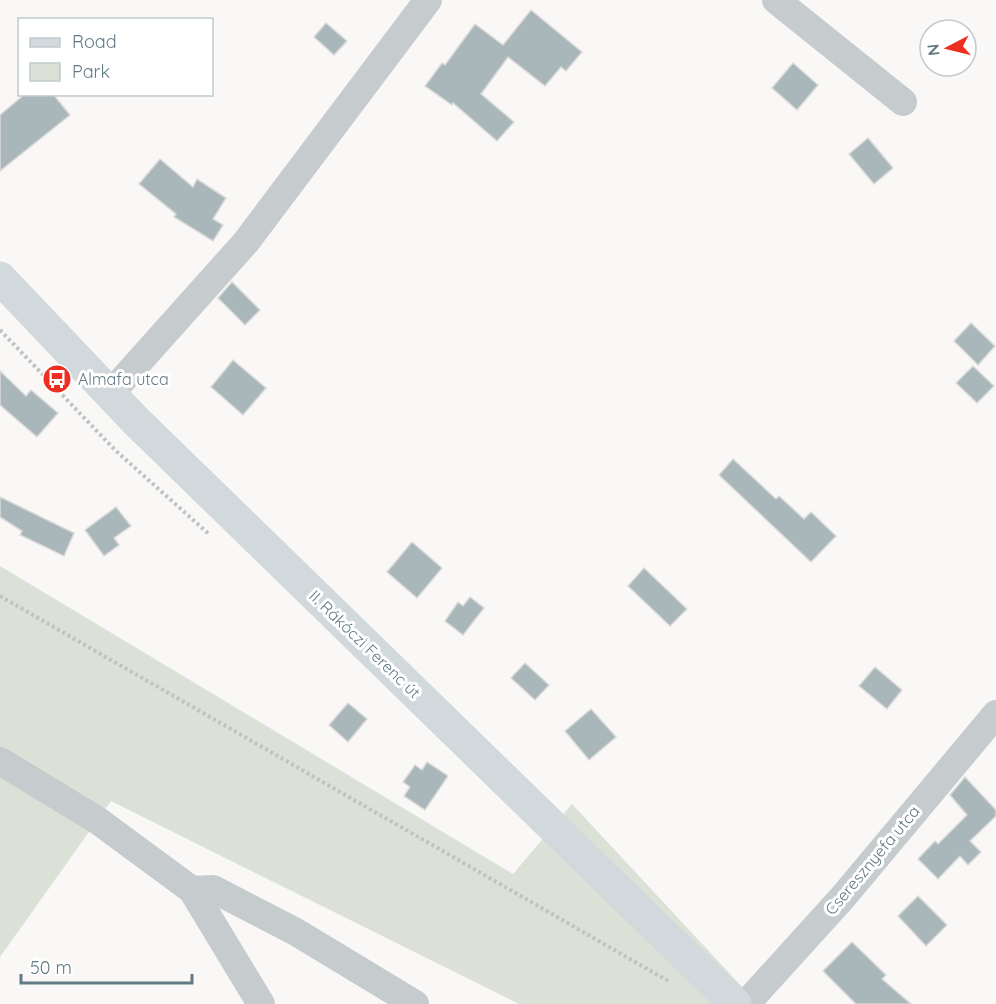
<svg xmlns="http://www.w3.org/2000/svg" width="996" height="1004" font-family="Quicksand,sans-serif">
<style>
.green{fill:#dbe1d6}
.building{fill:#a9b6ba;stroke:#dadad8;stroke-width:1.5}
.lines{fill:none;stroke-linecap:round;stroke-linejoin:round}
.path{stroke:#bfc3c4;stroke-width:4;stroke-dasharray:3 3;stroke-linecap:butt}
.minor{stroke:#c6cbce;stroke-width:28}
.major{stroke:#d2d9dc;stroke-width:33}
.labels{text-anchor:middle;dominant-baseline:central;stroke-width:6;stroke-linejoin:round;paint-order:stroke}
.poi-label{font-size:16px;fill:#617a83;stroke:#fff;text-anchor:start}
.street-label{font-size:16px;fill:#617a83;stroke:#fff}
</style>
<rect width="100%" height="100%" fill="#f9f8f6"/>
<path class="green" d="M 0,566 L 513,874 L 572,804 L 745,990 L 723,1004 L 519,1004 L 111,801 L 0,957 Z"/>
<g class="building">
<path d="M 531,10 L 582,52 L 566,71 L 561,67 L 545,86 L 508,57 L 481,94 L 514,122 L 497,141 L 453,103 L 452,105 L 425,86 L 442,63 L 445,65 L 475,24 L 503,45 Z"/>
<path d="M 326,23 L 347,41 L 334,55 L 314,37 Z"/>
<path d="M 793,63 L 818,85 L 797,110 L 772,88 Z"/>
<path d="M 25,94 L 53,94 L 70,115 L 0,171 L 0,115 Z"/>
<path d="M 868,138 L 893,168 L 874,184 L 849,154 Z"/>
<path d="M 160,159 L 193,187 L 197,179 L 226,198 L 213,219 L 223,225 L 213,241 L 174,217 L 176,214 L 139,184 Z"/>
<path d="M 232,282 L 260,310 L 245,325 L 218,298 Z"/>
<path d="M 971,323 L 995,346 L 978,365 L 954,341 Z"/>
<path d="M 233,360 L 266,388 L 243,415 L 211,387 Z"/>
<path d="M 973,366 L 994,386 L 977,403 L 956,383 Z"/>
<path d="M 0,371 L 26,396 L 31,390 L 58,413 L 37,437 L 0,405 Z"/>
<path d="M 733,459 L 776,499 L 779,496 L 804,519 L 811,512 L 836,536 L 811,562 L 719,475 Z"/>
<path d="M 0,497 L 74,533 L 64,556 L 20,535 L 22,531 L 0,517 Z"/>
<path d="M 116,507 L 131,526 L 114,538 L 119,545 L 104,556 L 85,530 Z"/>
<path d="M 412,542 L 442,568 L 417,598 L 387,572 Z"/>
<path d="M 644,568 L 687,609 L 670,626 L 628,586 Z"/>
<path d="M 470,597 L 484,608 L 463,635 L 445,621 L 458,602 L 463,606 Z"/>
<path d="M 525,663 L 549,685 L 535,700 L 511,678 Z"/>
<path d="M 875,667 L 902,690 L 887,709 L 859,686 Z"/>
<path d="M 348,703 L 367,719 L 348,742 L 329,725 Z"/>
<path d="M 591,709 L 616,737 L 589,760 L 565,731 Z"/>
<path d="M 427,762 L 448,776 L 425,810 L 404,796 L 410,787 L 403,782 L 415,765 L 422,770 Z"/>
<path d="M 965,777 L 996,810 L 996,816 L 970,841 L 981,852 L 968,865 L 960,856 L 938,879 L 918,859 L 935,841 L 938,844 L 967,815 L 950,795 Z"/>
<path d="M 918,896 L 947,925 L 926,946 L 898,916 Z"/>
<path d="M 852,942 L 886,975 L 882,979 L 911,1004 L 856,1004 L 823,971 Z"/>
</g>
<g class="lines">
<g class="path">
<path d="M 0,330 L 115,450 L 210,535"/>
<path d="M 0,596 L 670,982"/>
</g>
<g class="minor">
<path d="M 776,0 L 903,102"/>
<path d="M 110,394 L 246,242 L 428,0"/>
<path d="M 0,761 L 97,820 L 192,890 L 261,1004"/>
<path d="M 192,890 L 213,889 L 296,932 L 415,1004"/>
<path d="M 746,1004 L 843,897 L 996,714"/>
</g>
<path class="major" d="M 0,278 L 136,421 L 735,1004"/>
</g>
<defs>
<g id="bus-disc" transform="scale(1.5)"><circle r="9.5" fill="#ee2e20" stroke="#fff"/><path d="M-5-6H5V4H4V6H2V4H-2V6H-4V4H-5ZM-3.5-4V0h7V-4ZM-3.5 1.2v1.5H-2V1.2ZM2 1.2v1.5H3.5V1.2Z" fill="#fff"/></g>
</defs>
<g fill-rule="evenodd">
<use href="#bus-disc" x="57" y="379"/>
</g>
<g class="labels">
<g class="poi-label">
<text x="78" y="379">Almafa utca</text>
</g>
<g class="street-label">
<text transform="translate(365 644) rotate(44)">II. Rákóczi Ferenc út</text>
<text transform="translate(872 860) rotate(-50)">Cseresznyefa utca</text>
</g>
</g>
<rect x="18" y="18" width="195" height="78" fill="#ffffff" stroke="#c0cacd" stroke-width="1.5"/>
<rect x="30" y="38" width="30" height="9" fill="#d2d9dc" stroke="#c0cacd" stroke-width="1.5"/>
<text x="72" y="48" font-size="18" fill="#617a83">Road</text>
<rect x="30" y="63" width="30" height="18" fill="#dbe1d6" stroke="#c0cacd" stroke-width="1.5"/>
<text x="72" y="78" font-size="18" fill="#617a83">Park</text>
<g transform="translate(948 48) rotate(263)"><circle r="28" fill="#ffffff" stroke="#c0cacd" stroke-width="1.5"/>
<path d="M0-4.5L10 22L0 15L-10 22Z" fill="#ee2e20"/>
<text y="-9" font-size="16" font-weight="bold" text-anchor="middle" fill="#617a83">N</text>
</g>
<path d="M21 974v9h171v-9" fill="none" stroke="#617a83" stroke-width="3"/>
<text x="30" y="974" font-size="18" fill="#617a83" stroke="#ffffff" stroke-width="4.5" paint-order="stroke">50 m</text>
</svg>
